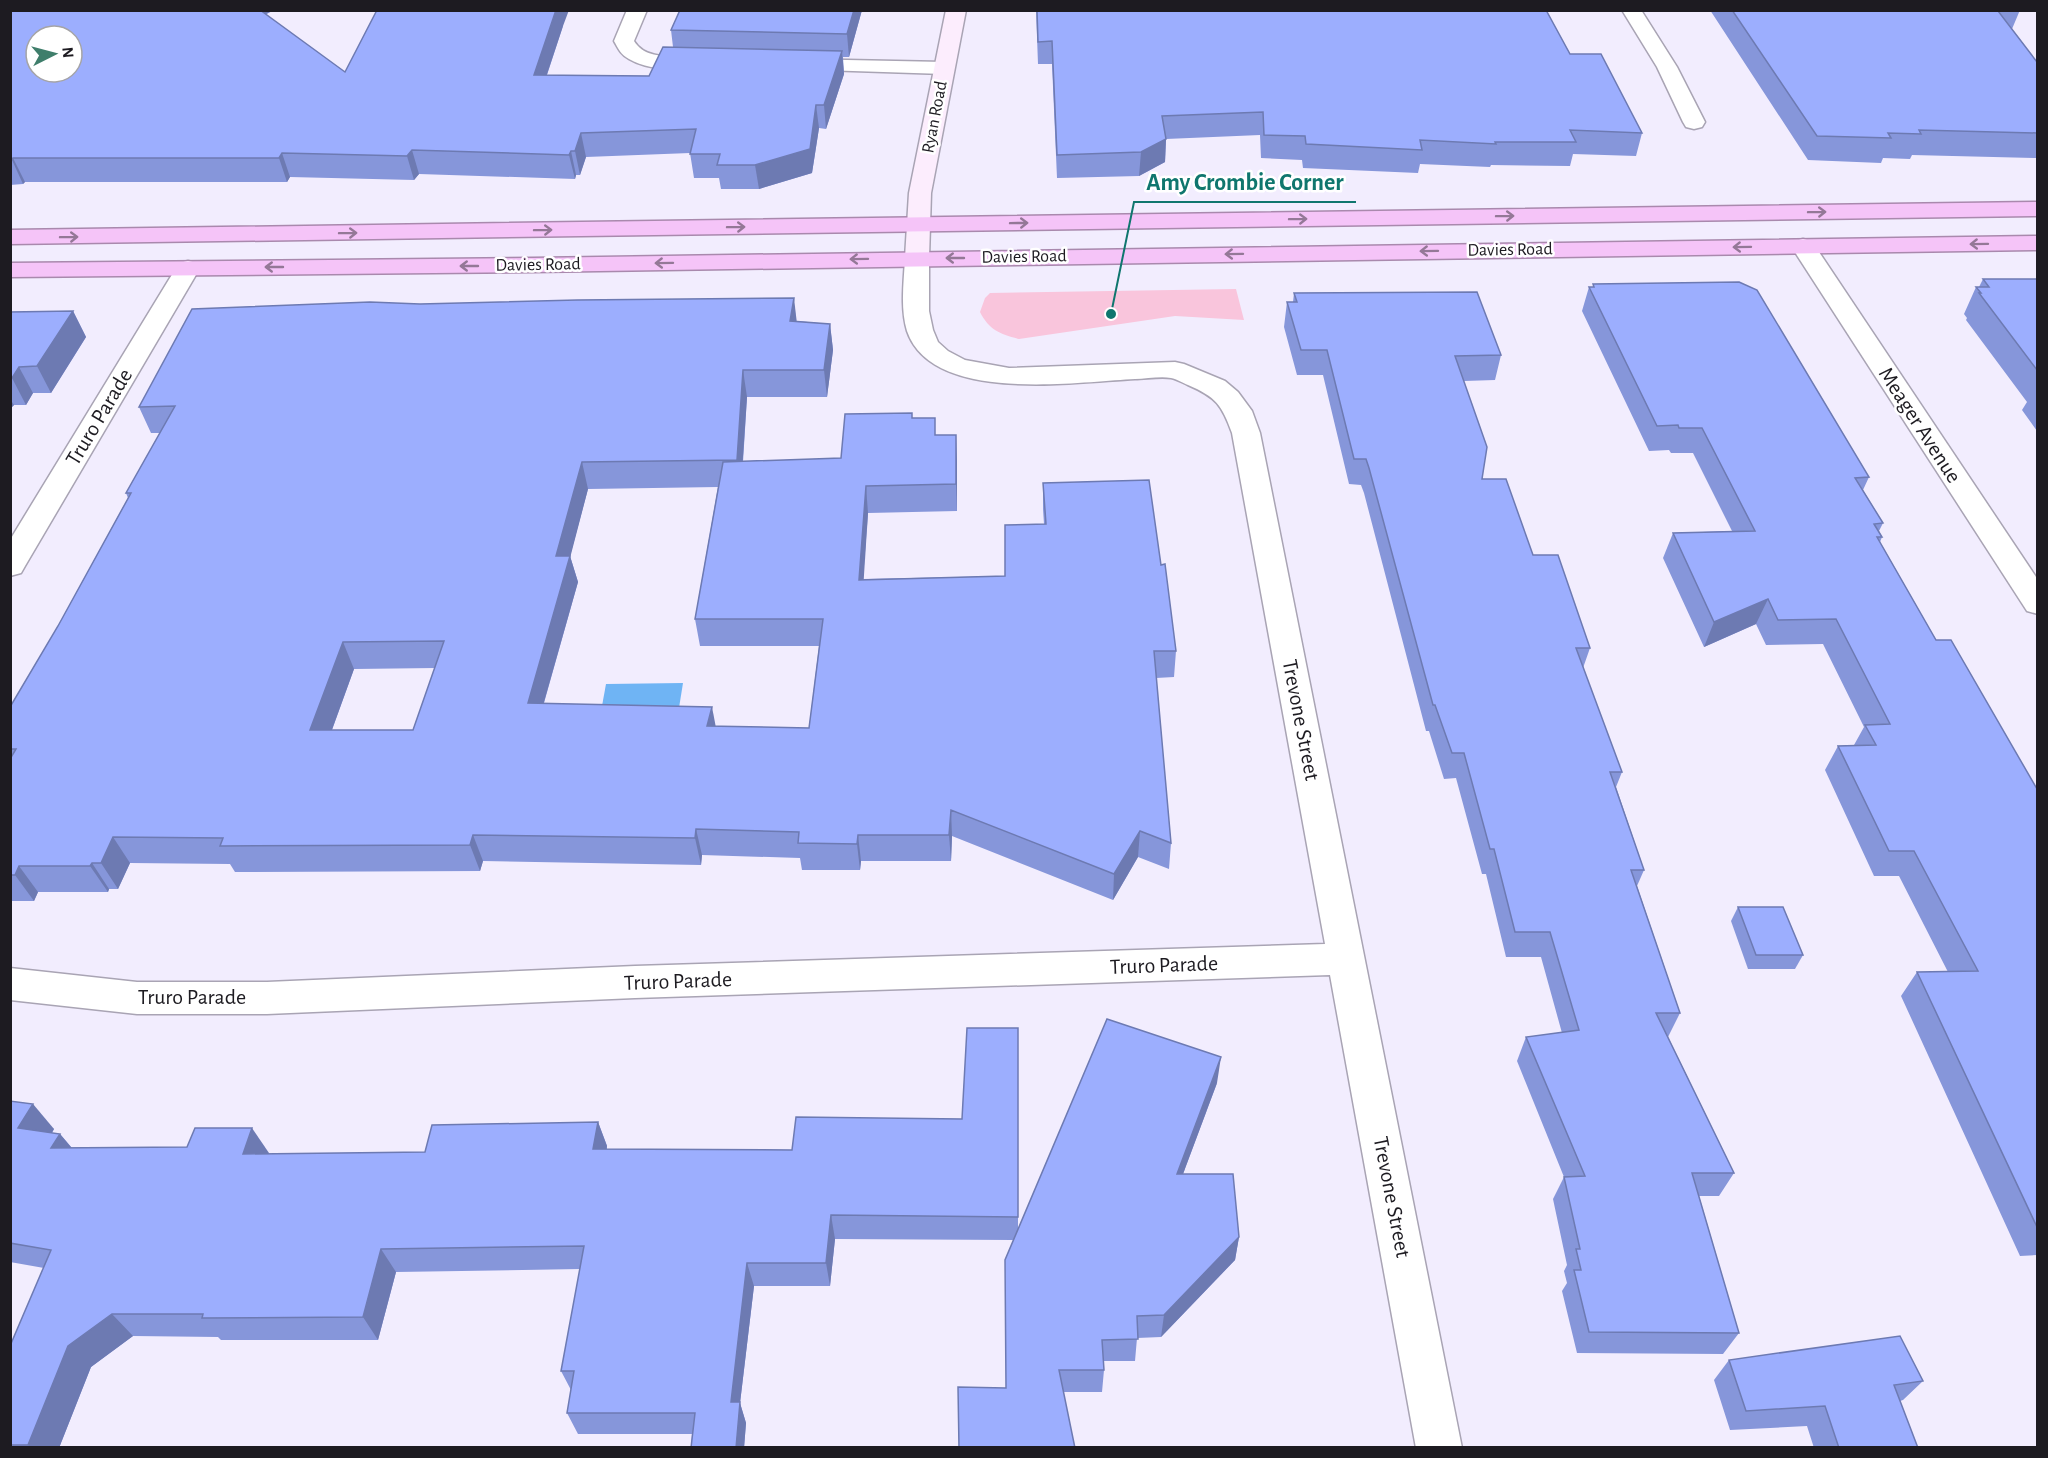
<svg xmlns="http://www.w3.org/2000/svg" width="2048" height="1458" font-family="'Alegreya Sans',sans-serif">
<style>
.green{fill:#f9c5dc}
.water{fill:#6fb4f4}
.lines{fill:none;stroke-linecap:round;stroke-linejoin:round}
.street-casing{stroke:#a9a4b4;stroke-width:3}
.secondary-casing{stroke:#a9a4b4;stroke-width:3}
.highway-casing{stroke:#a989ad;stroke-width:3}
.street{fill:#fff;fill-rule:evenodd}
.secondary{fill:#fcedfd;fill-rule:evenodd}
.highway{fill:#f5c4f8;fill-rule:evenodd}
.wall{fill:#8696da;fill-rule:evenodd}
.shaded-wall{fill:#6d7ab2}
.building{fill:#9caefe;stroke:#6d7ab2;stroke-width:1.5;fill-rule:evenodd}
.oneway{stroke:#947897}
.labels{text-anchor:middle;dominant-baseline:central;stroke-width:5;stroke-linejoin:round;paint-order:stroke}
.far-street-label{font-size:18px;fill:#1d1b21;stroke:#fff}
.street-label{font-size:22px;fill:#1d1b21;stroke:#fff}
.leader{fill:none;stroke:#0f766e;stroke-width:2}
.callout-dot{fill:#0f766e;stroke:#fff;stroke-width:2}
.callout-label{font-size:24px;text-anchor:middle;font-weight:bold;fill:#0f766e;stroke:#fff;stroke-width:5;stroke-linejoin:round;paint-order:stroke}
</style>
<rect width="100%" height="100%" fill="#f2edfe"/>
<path class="green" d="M 1236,289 L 1244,320 L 1175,316 L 1019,339 C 1000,334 989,330 980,312 L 985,298 L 990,293 Z"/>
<path class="water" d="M 683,683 L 678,714 L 602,706 L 606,684 Z"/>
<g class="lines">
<g class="street-casing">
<g id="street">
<path d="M 627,10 L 647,10 L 634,41 C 649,65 685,52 707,58 L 710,62 L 707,66 C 685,72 649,71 629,59 C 621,55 618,48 614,41 Z"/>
<path d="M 1622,10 L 1641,10 L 1677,67 L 1705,122 L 1702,127 L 1694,129 L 1686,127 L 1683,122 L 1657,67 Z"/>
<path d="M 799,59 L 944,62 L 951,64 L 954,68 L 951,72 L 944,74 L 792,69 L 789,65 L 792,61 Z"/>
<path d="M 1803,239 L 1811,241 L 1815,246 L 2038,580 L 2038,614 L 2027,611 L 1791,246 L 1795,241 Z"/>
<path d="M 917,251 L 926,253 L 929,258 L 929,311 L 933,330 L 938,342 L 948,351 L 965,360 L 1009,368 L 1175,362 L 1184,364 L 1225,381 L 1238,392 L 1252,411 L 1260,433 L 1462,1448 L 1416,1448 L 1330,975 L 635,998 L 267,1014 L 137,1014 L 10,1000 L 10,968 L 137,982 L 267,982 L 635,966 L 1325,944 L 1232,433 C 1222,405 1216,397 1188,385 C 1183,383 1177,379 1171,378 C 1160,376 1146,379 1135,379 C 1075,382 932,404 907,331 C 900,308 904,281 905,258 L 908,253 Z"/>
<path d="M 188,261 L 197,263 L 200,268 L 25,566 L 21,573 L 10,576 L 10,540 L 176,268 L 179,263 Z"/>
</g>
</g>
<g class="secondary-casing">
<path id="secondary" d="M 946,10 L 966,10 L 931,193 L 929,258 L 926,263 L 917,265 L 908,263 L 905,258 L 909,193 Z"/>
</g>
<g class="highway-casing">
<g id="highway">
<path d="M 2038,202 L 2038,216 L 10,244 L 10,230 Z"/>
<path d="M 2038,236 L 2038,250 L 533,272 L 10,277 L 10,263 L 533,258 Z"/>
</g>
</g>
<use href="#street" class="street"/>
<use href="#secondary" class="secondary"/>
<use href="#highway" class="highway"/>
</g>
<g class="wall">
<path d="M 10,10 L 274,10 L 265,15 L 345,72 L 563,26 L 547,75 L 649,76 L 673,47 L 671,30 L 680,10 L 862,10 L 849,57 L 843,57 L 844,74 L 826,129 L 819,128 L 812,173 L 759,189 L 721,189 L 719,178 L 694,178 L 690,153 L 586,157 L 580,175 L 576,175 L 575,179 L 419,174 L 414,180 L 290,177 L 287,182 L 25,182 L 23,184 L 10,185 Z"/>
<path d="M 1036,10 L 1546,10 L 1570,54 L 1642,133 L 1636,156 L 1573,154 L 1570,166 L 1491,165 L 1490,167 L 1420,164 L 1418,173 L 1303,168 L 1302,160 L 1261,158 L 1260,135 L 1166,139 L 1165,162 L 1139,176 L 1057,178 L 1052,64 L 1038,64 Z"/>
<path d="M 1710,10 L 2020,10 L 2012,29 L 2037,62 L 2037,158 L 1912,155 L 1910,159 L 1883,158 L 1881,163 L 1808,160 Z"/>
<path d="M 1983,279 L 2037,279 L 2037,431 L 2022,410 L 2027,402 L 1966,320 L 1967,318 L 1964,314 L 1976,287 L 1979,287 Z"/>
<path d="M 1593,284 L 1869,477 L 1863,490 L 1883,523 L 1879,531 L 1882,537 L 1880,542 L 1936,640 L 2037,789 L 2037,1255 L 2020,1256 L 1901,996 L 1917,972 L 1948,972 L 1899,876 L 1874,876 L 1825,770 L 1838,746 L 1854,745 L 1864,727 L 1823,644 L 1766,645 L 1756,624 L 1704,647 L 1663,558 L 1673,533 L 1732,531 L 1693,453 L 1671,453 L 1669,450 L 1649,451 L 1582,311 L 1589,287 L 1593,287 Z"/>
<path d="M 1294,293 L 1501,355 L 1495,380 L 1464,381 L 1482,479 L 1533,555 L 1590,648 L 1583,668 L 1622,772 L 1616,787 L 1644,870 L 1637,886 L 1680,1013 L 1668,1037 L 1734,1173 L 1719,1196 L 1699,1196 L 1739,1333 L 1723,1354 L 1577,1353 L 1562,1291 L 1567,1283 L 1564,1271 L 1567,1265 L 1553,1199 L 1564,1177 L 1517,1061 L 1526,1037 L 1562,1033 L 1541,957 L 1506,957 L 1486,874 L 1482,874 L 1456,778 L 1444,779 L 1429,731 L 1426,731 L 1364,493 L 1361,485 L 1349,484 L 1323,375 L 1297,375 L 1284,327 L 1287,302 L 1293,302 Z"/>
<path d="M 73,311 L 86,337 L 51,393 L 33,393 L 26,405 L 14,405 L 10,409 L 10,312 Z"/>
<path d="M 797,321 L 830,324 L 833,350 L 827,397 L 747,397 L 743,462 L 841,458 L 912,418 L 936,435 L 957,461 L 957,511 L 868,513 L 863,579 L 1005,576 L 1044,524 L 1043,509 L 1043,483 L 1161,565 L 1176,651 L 1174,677 L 1156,678 L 1171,843 L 1169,869 L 1138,857 L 1113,900 L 952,836 L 951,861 L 861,861 L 860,870 L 802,870 L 800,858 L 702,855 L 701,865 L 483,861 L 480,871 L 235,872 L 230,864 L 130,863 L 118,889 L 109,889 L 108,892 L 38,892 L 34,901 L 10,901 L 10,707 L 58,626 L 128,498 L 126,493 L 160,433 L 151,433 L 139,407 ZM 718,487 L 695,619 L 700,646 L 819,646 L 809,728 L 716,727 L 544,703 L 578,582 L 570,556 L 588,489 ZM 435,668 L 413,730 L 332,730 L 354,669 Z"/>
<path d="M 1738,907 L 1803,955 L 1795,969 L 1748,969 L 1731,921 Z"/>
<path d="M 1018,1028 L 1018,1230 L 1217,1083 L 1183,1174 L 1239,1237 L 1235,1260 L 1161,1337 L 1137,1338 L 1135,1361 L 1103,1361 L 1104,1370 L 1102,1392 L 1063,1392 L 1006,1388 L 1013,1240 L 835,1239 L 830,1286 L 754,1286 L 740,1403 L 746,1423 L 744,1448 L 691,1448 L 692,1434 L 578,1434 L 567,1413 L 571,1390 L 561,1371 L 580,1269 L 396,1272 L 378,1340 L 221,1340 L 218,1337 L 133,1336 L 91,1367 L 59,1448 L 10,1448 L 10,1346 L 44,1268 L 10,1262 L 10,1101 L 54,1129 L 52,1133 L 60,1134 L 72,1148 L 269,1153 L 268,1154 L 425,1152 L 598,1122 L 607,1146 L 607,1149 L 792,1150 L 962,1119 Z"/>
<path d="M 1729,1360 L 1923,1381 L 1903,1400 L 1900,1401 L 1918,1448 L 1814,1448 L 1807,1426 L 1730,1430 L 1714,1380 Z"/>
</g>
<g class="shaded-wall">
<path d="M 248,10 L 274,10 L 251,21 Z"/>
<path d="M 556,10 L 569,10 L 563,26 L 539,98 L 534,75 Z"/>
<path d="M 854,10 L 862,10 L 849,57 L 847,34 Z"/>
<path d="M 842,51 L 844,74 L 826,129 L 824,105 Z"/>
<path d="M 816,105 L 819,128 L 812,173 L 759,189 L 755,165 Z"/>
<path d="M 581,133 L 586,157 L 580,175 L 575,151 Z"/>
<path d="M 1166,139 L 1165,162 L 1139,176 L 1141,152 Z"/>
<path d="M 412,150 L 419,174 L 414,180 L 407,156 Z"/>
<path d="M 571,151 L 576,175 L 575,179 L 569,155 Z"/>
<path d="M 282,153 L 290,177 L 287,182 L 279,158 Z"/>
<path d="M 13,158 L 25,182 L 23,184 L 12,160 Z"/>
<path d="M 794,298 L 797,324 L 790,321 Z"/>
<path d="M 73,311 L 86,337 L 51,393 L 37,366 Z"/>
<path d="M 830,324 L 833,350 L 827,397 L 824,370 Z"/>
<path d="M 19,367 L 33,393 L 26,405 L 12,378 Z"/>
<path d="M 743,370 L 747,397 L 741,486 L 737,460 Z"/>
<path d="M 10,399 L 14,405 L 10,409 Z"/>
<path d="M 956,435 L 957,461 L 957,511 L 956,484 Z"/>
<path d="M 582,462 L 588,489 L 569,562 L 570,556 L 578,582 L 536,730 L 528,703 L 556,556 Z"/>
<path d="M 866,486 L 868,513 L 862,606 L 859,580 Z"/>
<path d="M 1768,599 L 1756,624 L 1704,647 L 1714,622 Z"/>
<path d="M 343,642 L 354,669 L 322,757 L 310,730 Z"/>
<path d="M 712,707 L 717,733 L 707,726 Z"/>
<path d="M 951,810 L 952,836 L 951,861 L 949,835 Z"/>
<path d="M 696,829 L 702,855 L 701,865 L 695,838 Z"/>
<path d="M 1140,831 L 1138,857 L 1113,900 L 1114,874 Z"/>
<path d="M 473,835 L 483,861 L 480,871 L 470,845 Z"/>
<path d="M 858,835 L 861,861 L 860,870 L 857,844 Z"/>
<path d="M 113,837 L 130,863 L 118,889 L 101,863 Z"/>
<path d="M 92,863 L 109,889 L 108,892 L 90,866 Z"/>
<path d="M 19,866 L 38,892 L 34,901 L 15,875 Z"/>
<path d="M 1221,1057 L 1217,1083 L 1174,1198 L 1177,1174 Z"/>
<path d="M 33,1104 L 54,1129 L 40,1152 L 18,1128 Z"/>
<path d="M 598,1122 L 607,1146 L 602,1173 L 593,1149 Z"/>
<path d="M 252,1128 L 269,1153 L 260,1178 L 243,1154 Z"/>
<path d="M 60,1134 L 81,1159 L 51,1148 Z"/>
<path d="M 831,1215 L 835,1239 L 830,1286 L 826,1263 Z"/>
<path d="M 1239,1237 L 1235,1260 L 1161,1337 L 1164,1315 Z"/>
<path d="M 381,1249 L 396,1272 L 378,1340 L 363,1317 Z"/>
<path d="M 747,1263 L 754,1286 L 740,1403 L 746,1423 L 744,1448 L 736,1448 L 731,1402 Z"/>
<path d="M 112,1314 L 133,1336 L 91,1367 L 59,1448 L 30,1448 L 28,1445 L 68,1346 Z"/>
</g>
<g class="building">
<path d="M 10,10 L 260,10 L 345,72 L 377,10 L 556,10 L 534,75 L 649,76 L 663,47 L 842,51 L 824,105 L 816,105 L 810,149 L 755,165 L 717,165 L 720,154 L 690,154 L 696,129 L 581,133 L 575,151 L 571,151 L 569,155 L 412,150 L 407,156 L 282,153 L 279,158 L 13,158 L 10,160 ZM 36,36 L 72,36 L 72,72 L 36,72 Z"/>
<path d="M 680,10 L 854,10 L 847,34 L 671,30 Z"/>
<path d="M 1037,10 L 1546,10 L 1570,54 L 1601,54 L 1642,133 L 1570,130 L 1576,142 L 1495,142 L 1496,144 L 1420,140 L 1422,150 L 1306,144 L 1305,136 L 1264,135 L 1263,112 L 1162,116 L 1166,139 L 1141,152 L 1057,155 L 1052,41 L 1038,42 Z"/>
<path d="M 1732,10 L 2020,10 L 1998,11 L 2037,62 L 2037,133 L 1919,130 L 1921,134 L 1888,133 L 1891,138 L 1817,136 Z"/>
<path d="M 1983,279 L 2037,279 L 2037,370 L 1979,293 L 1981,293 L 1976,287 L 1989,287 Z"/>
<path d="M 1739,282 L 1757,290 L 1869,477 L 1855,478 L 1883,523 L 1874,524 L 1882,537 L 1877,537 L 1936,640 L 1951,640 L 2037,789 L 2037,1227 L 1917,972 L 1978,971 L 1914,851 L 1889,851 L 1838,746 L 1876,745 L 1865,725 L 1890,724 L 1836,619 L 1778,620 L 1768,599 L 1714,622 L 1673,533 L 1755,531 L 1702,428 L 1679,428 L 1678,425 L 1657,426 L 1589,287 L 1594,287 L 1593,284 Z"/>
<path d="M 1477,292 L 1501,355 L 1455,356 L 1487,447 L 1482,479 L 1506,479 L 1533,555 L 1558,555 L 1590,648 L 1576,648 L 1622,772 L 1610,772 L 1644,870 L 1631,870 L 1680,1013 L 1656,1013 L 1734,1173 L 1692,1173 L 1739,1333 L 1589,1332 L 1574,1270 L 1581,1270 L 1576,1249 L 1580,1249 L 1564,1177 L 1585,1176 L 1526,1037 L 1579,1030 L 1550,932 L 1515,932 L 1494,849 L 1490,849 L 1464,753 L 1452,753 L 1435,705 L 1433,705 L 1369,468 L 1366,459 L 1354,459 L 1327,350 L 1301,350 L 1287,302 L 1297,302 L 1294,293 Z"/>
<path d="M 794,298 L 790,321 L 830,324 L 824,370 L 743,370 L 737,460 L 582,462 L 556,556 L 570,556 L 528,703 L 712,707 L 707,726 L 809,728 L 823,619 L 695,619 L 723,462 L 841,458 L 845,414 L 912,413 L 912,418 L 935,418 L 935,435 L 956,435 L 956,484 L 866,486 L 859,580 L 1005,576 L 1005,525 L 1046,524 L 1043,483 L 1149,480 L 1161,565 L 1165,564 L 1176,651 L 1154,651 L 1171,843 L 1140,831 L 1114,874 L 951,810 L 949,835 L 858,835 L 857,844 L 798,843 L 799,832 L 696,829 L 695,838 L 473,835 L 470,845 L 220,846 L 223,838 L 113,837 L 101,863 L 92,863 L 90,866 L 19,866 L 15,875 L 10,875 L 10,759 L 16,749 L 10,749 L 10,707 L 58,626 L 131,493 L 126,493 L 175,406 L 139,407 L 192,309 L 370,302 L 420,304 L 577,300 ZM 444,641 L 413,730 L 310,730 L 343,642 Z"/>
<path d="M 73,311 L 37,366 L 19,367 L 12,378 L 10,378 L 10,312 Z"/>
<path d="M 1738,907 L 1783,907 L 1803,955 L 1756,955 Z"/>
<path d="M 1107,1019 L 1221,1057 L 1177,1174 L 1233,1174 L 1239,1237 L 1164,1315 L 1137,1316 L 1138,1339 L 1102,1340 L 1104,1370 L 1059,1370 L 1075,1448 L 959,1448 L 958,1387 L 1006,1388 L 1005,1260 Z"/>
<path d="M 967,1028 L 1018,1028 L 1018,1217 L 831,1215 L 826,1263 L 747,1263 L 731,1402 L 740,1402 L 736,1448 L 691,1448 L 695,1413 L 567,1413 L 574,1371 L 561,1371 L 584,1246 L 381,1249 L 363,1317 L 202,1318 L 203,1314 L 112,1314 L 68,1346 L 28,1445 L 10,1445 L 10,1346 L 51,1250 L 10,1243 L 10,1101 L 33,1104 L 18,1128 L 60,1134 L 51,1148 L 187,1147 L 195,1128 L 252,1128 L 243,1154 L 425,1152 L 432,1125 L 598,1122 L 593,1149 L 792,1150 L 796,1117 L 962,1119 Z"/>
<path d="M 1900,1336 L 1923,1381 L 1894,1385 L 1918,1448 L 1839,1448 L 1825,1406 L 1746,1411 L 1729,1360 Z"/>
</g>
<defs><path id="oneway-shaft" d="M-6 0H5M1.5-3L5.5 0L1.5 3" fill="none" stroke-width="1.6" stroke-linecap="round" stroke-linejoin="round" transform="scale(1.5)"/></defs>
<g class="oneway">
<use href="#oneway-shaft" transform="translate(1817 212) rotate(-1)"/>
<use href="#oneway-shaft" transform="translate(1505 216) rotate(-1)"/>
<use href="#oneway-shaft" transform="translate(1298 219) rotate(-1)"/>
<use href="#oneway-shaft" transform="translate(1019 223) rotate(-1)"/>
<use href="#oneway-shaft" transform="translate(736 227) rotate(-1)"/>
<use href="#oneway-shaft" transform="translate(543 230) rotate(-1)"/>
<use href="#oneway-shaft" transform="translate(348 233) rotate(-1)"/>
<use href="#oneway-shaft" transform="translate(69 237) rotate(-1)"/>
<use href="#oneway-shaft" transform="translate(1979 244) rotate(179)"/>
<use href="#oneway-shaft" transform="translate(1742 247) rotate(179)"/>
<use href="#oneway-shaft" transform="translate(1429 251) rotate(179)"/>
<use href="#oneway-shaft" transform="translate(1234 254) rotate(179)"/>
<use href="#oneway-shaft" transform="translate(955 258) rotate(180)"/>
<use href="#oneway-shaft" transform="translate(859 259) rotate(179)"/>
<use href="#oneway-shaft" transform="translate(664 263) rotate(179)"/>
<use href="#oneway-shaft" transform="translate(469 266) rotate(180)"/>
<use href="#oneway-shaft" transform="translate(274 267) rotate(180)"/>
</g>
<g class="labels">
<g class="far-street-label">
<text transform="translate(935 117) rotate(-79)">Ryan Road</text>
<text transform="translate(1510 250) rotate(-1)">Davies Road</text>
<text transform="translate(1024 257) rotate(-1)">Davies Road</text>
<text transform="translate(538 265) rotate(-1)">Davies Road</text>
</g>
<g class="street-label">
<text transform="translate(99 417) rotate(-59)">Truro Parade</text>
<text transform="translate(1920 425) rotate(57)">Meager Avenue</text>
<text transform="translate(1301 720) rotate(79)">Trevone Street</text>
<text transform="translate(1164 965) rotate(-2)">Truro Parade</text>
<text transform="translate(678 981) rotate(-2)">Truro Parade</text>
<text x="192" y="997">Truro Parade</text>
<text transform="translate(1392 1197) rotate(79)">Trevone Street</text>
</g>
</g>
<path class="leader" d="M1111 314L1134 202H1356"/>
<circle class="callout-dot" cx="1111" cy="314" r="6"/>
<g class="callout-label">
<text x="1245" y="190">Amy Crombie Corner</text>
</g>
<rect width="2048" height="1458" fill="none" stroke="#1d1b21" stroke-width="24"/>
<g transform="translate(54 54) rotate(84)"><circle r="28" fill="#ffffff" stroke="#a5a4a6" stroke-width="1.5"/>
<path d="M0-4.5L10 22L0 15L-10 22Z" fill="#3f7e6b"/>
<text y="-9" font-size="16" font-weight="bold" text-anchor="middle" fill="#1d1b21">N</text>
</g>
</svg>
